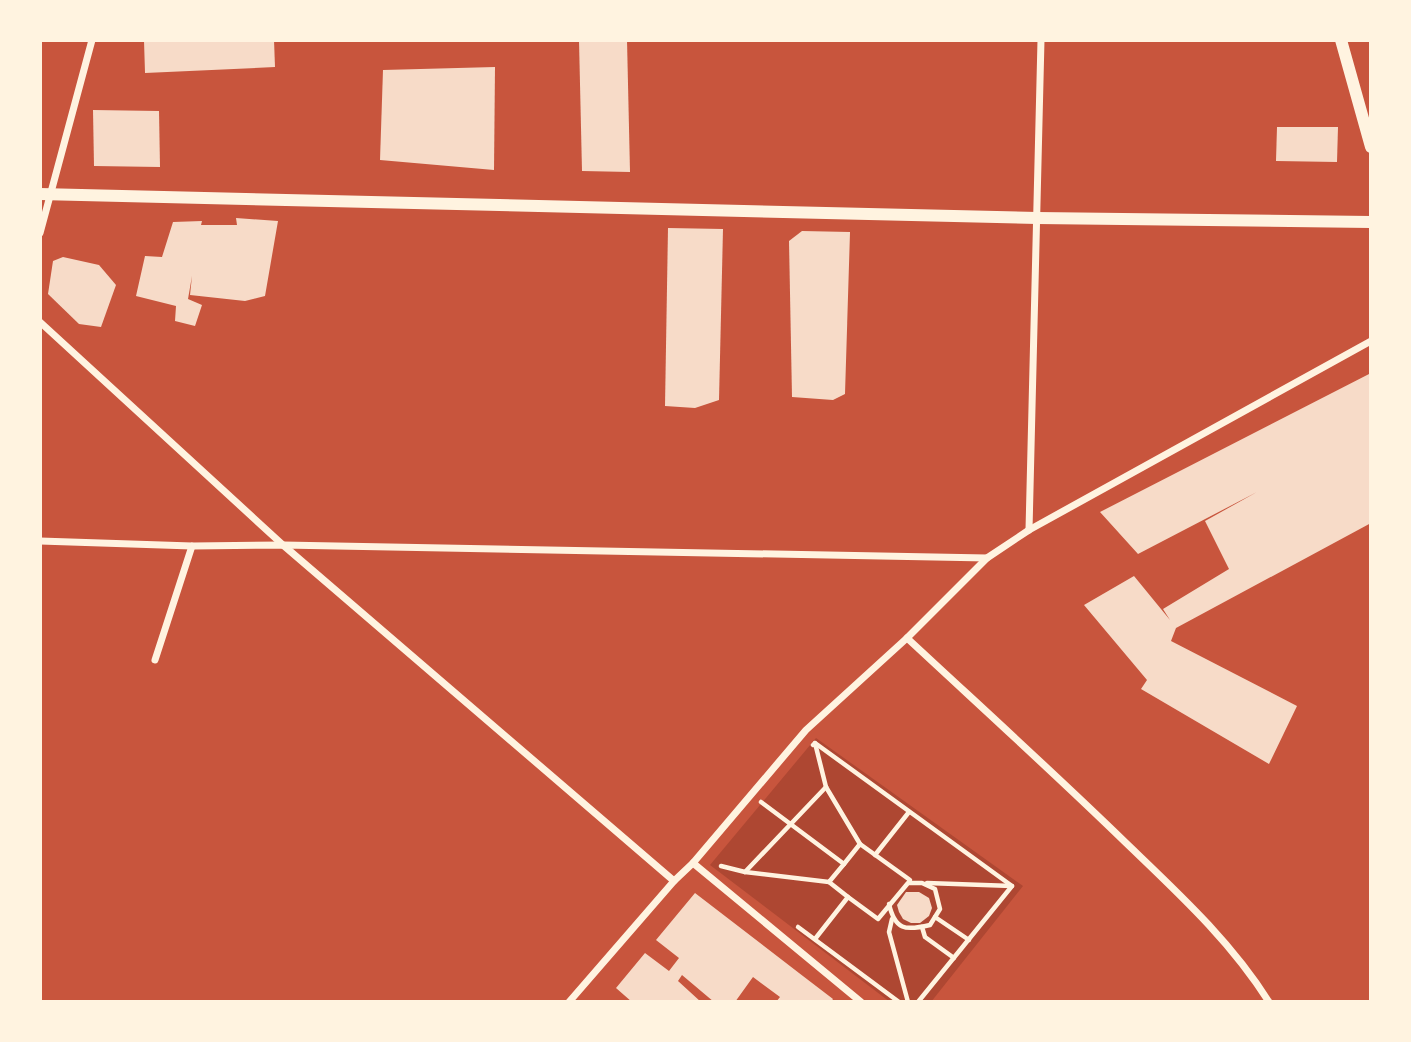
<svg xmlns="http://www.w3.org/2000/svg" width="1411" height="1042" font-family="'IBM Plex Sans',sans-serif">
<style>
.green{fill:#ae4732}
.building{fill:#f7dbc8}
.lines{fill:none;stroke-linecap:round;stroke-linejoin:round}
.path{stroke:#fff3e0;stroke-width:4.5}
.minor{stroke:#fff3e0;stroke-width:7}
.tertiary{stroke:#fff3e0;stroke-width:12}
</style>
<rect width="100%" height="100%" fill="#c8553d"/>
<path class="green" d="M 816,738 L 1023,886 L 931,1002 L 890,1002 L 710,865 Z"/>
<g class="building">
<path d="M 144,40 L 274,40 L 275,67 L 145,73 Z"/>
<path d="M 579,40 L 627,40 L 630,172 L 582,171 Z"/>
<path d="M 495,67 L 494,170 L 380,160 L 383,70 Z"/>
<path d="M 93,110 L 159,111 L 160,167 L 94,166 Z"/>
<path d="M 1277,127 L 1338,127 L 1337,162 L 1276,161 Z"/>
<path d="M 236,218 L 278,221 L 265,296 L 245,301 L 190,295 L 192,276 L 188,299 L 202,305 L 195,326 L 175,321 L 176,306 L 136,296 L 145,256 L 162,257 L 173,222 L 202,221 L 201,225 L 237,225 Z"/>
<path d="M 668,228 L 723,229 L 719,400 L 695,408 L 665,406 Z"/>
<path d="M 802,231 L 850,232 L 845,394 L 833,400 L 792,397 L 789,241 Z"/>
<path d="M 63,257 L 99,265 L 116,285 L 101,327 L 79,324 L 48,294 L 53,261 Z"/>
<path d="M 1371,373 L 1371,523 L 1176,628 L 1171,641 L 1297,706 L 1269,764 L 1141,689 L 1147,680 L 1084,605 L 1134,576 L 1170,620 L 1163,609 L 1229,569 L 1205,521 L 1257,492 L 1138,554 L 1100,512 Z"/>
<path d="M 906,892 L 919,892 L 929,898 L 932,908 L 929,916 L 920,923 L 911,923 L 903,919 L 899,912 L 897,905 Z"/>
<path d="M 695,893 L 799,973 L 833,999 L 831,1002 L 776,1002 L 780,997 L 753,977 L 735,1002 L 714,1002 L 682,975 L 678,981 L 701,1002 L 632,1002 L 616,988 L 645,953 L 669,971 L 679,958 L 656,940 Z"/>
</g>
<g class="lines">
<g class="path">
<path d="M 815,743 L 826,787 L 860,844"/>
<path d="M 813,745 L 815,743 L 1012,886 L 918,1002"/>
<path d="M 875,855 L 909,812"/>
<path d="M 844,864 L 860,844 L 910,880 L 909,882"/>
<path d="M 721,866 L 745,872 L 829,882 L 844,864 L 761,802"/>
<path d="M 745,872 L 826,787"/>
<path d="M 927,883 L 1012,886"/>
<path d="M 848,897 L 878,919 L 908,883 L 922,883 L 935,889 L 940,909 L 930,925 C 905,931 895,930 889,904"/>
<path d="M 935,917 L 969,940"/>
<path d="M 892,919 L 889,932 L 908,1002"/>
<path d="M 798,927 L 899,1002"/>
<path d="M 922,927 L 925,937 L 954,958"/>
<path d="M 815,939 L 848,897 L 829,882"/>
</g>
<g class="minor">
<path d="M 40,233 L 92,40"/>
<path d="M 40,322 L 283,545 L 674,881"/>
<path d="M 1029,530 L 1041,40"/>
<path d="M 40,541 L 192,546 L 283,545 L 987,558"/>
<path d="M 907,638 C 979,705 1053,772 1124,841 C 1176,891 1230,940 1269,1002"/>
<path d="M 155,660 L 192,546"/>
<path d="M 693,863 L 861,1002"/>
<path d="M 569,1002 L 674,881 L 693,863 L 806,730 L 907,638 L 987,558 L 1029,530 L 1371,341"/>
</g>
<g class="tertiary">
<path d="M 1341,40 L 1371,147"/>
<path d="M 40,194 L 1037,218 L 1371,222"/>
</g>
</g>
<rect width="1411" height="1042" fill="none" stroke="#fff3e0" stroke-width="84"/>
</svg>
